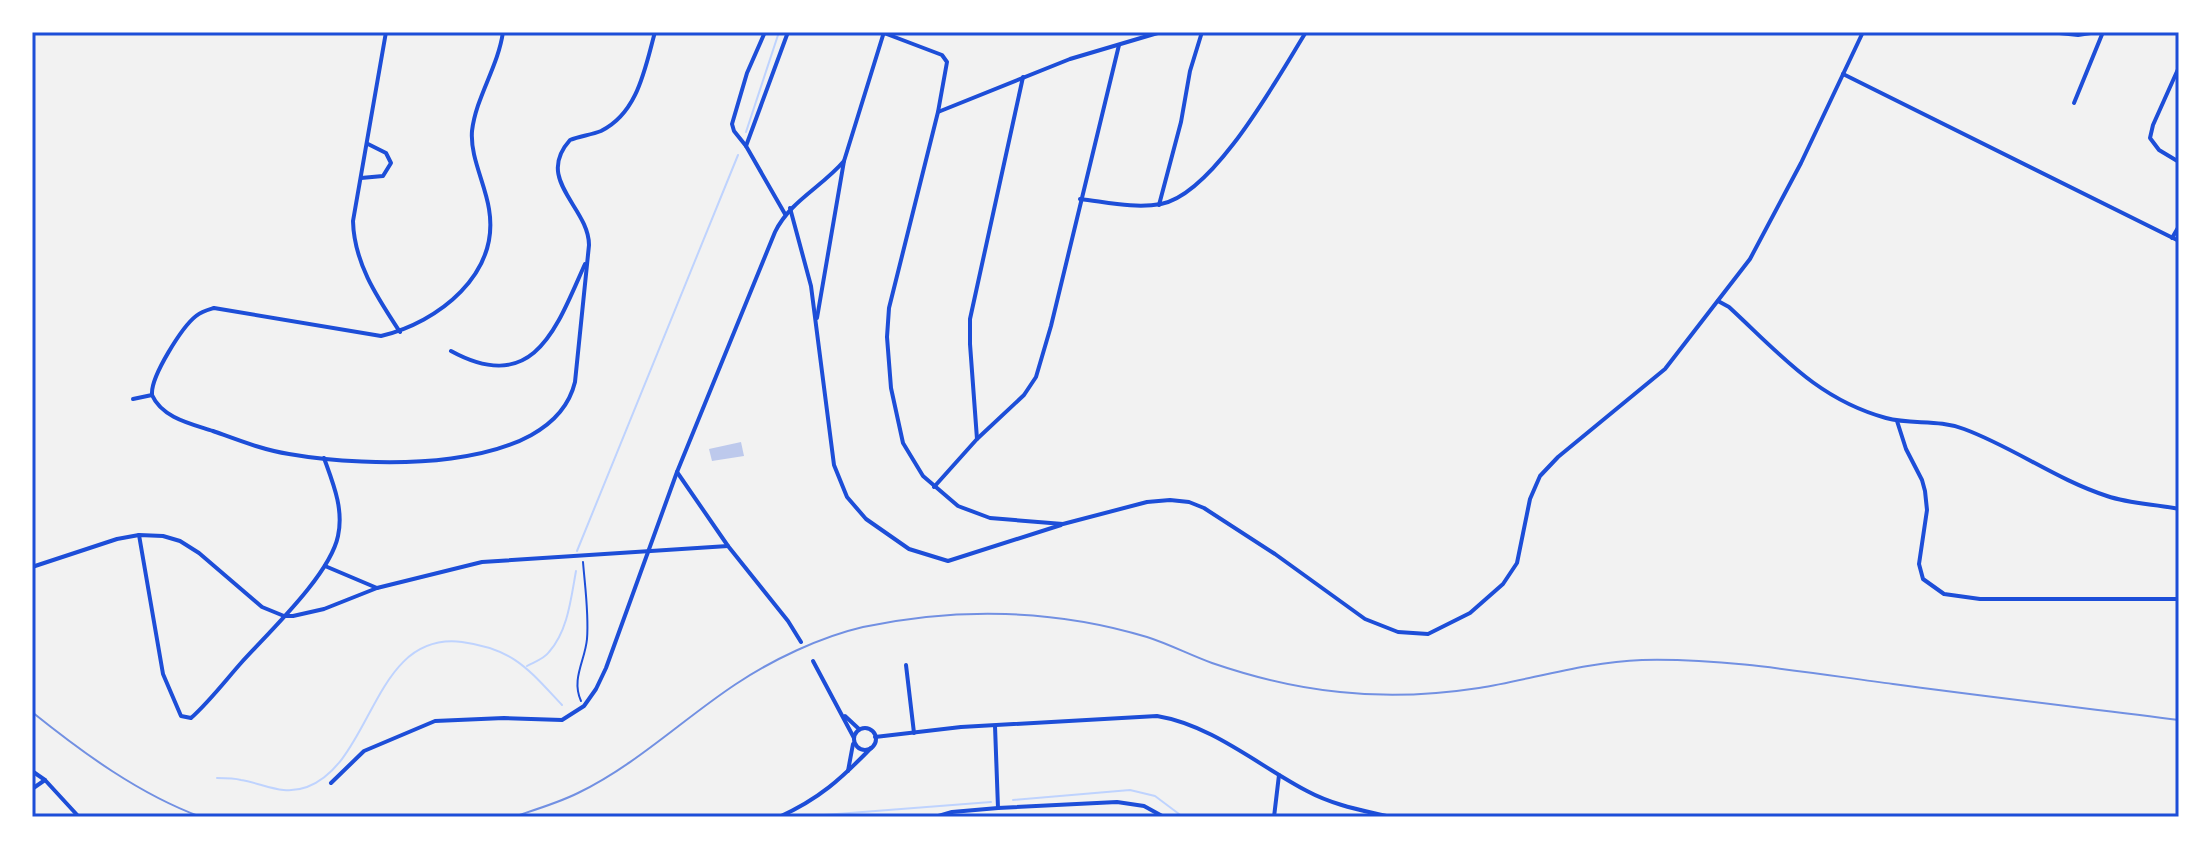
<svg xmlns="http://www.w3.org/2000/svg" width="2211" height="849" font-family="'Golos Text',sans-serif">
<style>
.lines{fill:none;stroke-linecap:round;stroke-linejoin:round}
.stream{stroke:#bfd3fe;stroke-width:2}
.building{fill:#bdc9ec}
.path{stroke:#1d4ed8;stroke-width:2}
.minor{stroke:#1d4ed8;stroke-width:4}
.rail{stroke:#7290e2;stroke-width:2}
.neatline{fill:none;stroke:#1d4ed8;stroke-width:3}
</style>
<rect width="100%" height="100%" fill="#f2f2f2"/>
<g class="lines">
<g class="stream">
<path d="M 746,132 L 779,32"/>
<path d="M 577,551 L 738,155"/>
<path d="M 527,666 C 534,662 544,659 549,652 C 568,631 571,598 576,571"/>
<path d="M 217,778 C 225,778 234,778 241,780 C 265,784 283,796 307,787 C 374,762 372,631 462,642 C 514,649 528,669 562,705"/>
<path d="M 1013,800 L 1130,790 L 1155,796 L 1183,817"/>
<path d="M 824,815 L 991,802"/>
</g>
</g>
<path class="building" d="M 741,442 L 744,456 L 712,461 L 709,449 Z"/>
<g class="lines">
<path class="path" d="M 581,701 C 571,679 585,661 587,639 C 589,614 585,587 583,562"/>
<g class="minor">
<path d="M 386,32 L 353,221 C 354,263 377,297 400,332"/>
<path d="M 765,32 L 747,73 L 732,124 L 734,131 L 746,146 L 785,214"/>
<path d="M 2050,32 L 2078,35 L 2097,32"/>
<path d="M 884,33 L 942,55 L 947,62 L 938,112 L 889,308 L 887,337 L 891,388 L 903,443 L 923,476 L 958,506 L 990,518 L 1063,524 L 1147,502 L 1170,500 L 1189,502 L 1204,508 L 1275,554 L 1365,619 L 1398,632 L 1428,634 L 1470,613 L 1503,584 L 1517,563 L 1530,499 L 1540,476 L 1558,457 L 1665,369 L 1750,259 L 1801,163 L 1863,32"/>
<path d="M 2179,67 L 2153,125 L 2150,138 L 2159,150 L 2179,162"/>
<path d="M 1843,74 L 2179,241"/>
<path d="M 2074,103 L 2103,32"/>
<path d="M 938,112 L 1070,59 L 1161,32"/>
<path d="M 746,146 L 788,32"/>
<path d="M 361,178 L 383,176 L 391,163 L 386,153 L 368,144"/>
<path d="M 1080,199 C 1106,202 1135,209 1161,204 C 1214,194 1278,77 1306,32"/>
<path d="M 1159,205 L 1181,122 L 1190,71 L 1202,32"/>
<path d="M 790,208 L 811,286 L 834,465 L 847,497 L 866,519 L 909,549 L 948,561 L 1061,525"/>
<path d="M 2172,238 L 2179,226"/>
<path d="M 1718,301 L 1729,307 C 1780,354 1817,399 1886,418 C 1912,425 1938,419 1964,429 C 2013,447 2057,480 2107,496 C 2130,504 2155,504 2179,509"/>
<path d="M 817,318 L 844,161 L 884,32"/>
<path d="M 451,351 C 535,397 557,326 585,264"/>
<path d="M 152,394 C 151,376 182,327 196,316 C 202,311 207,310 214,308 L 381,336 C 439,322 500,274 489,209 C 485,183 470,157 472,131 C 476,97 498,67 503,32"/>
<path d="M 152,395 C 162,418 192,424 213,431 C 238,440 263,450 289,454 C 363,467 552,477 575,382 L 589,245 C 589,207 534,180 570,140 C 580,136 591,135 601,131 C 638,113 645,68 655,32"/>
<path d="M 133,399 L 152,395"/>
<path d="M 1897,421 L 1906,449 L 1922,480 L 1925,491 L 1927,510 L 1919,564 L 1923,579 L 1944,594 L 1980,599 L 2179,599"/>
<path d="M 977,439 L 970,344 L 970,319 L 1023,77"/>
<path d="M 677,472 L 728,546 L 788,621 L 801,642"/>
<path d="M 934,487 L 977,439 L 1024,395 L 1036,377 L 1051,326 L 1119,45"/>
<path d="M 139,535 L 163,674 L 181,716 L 191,718 C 209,702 225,681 241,663 C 269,632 330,575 338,536 C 344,509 333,483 324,458"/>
<path d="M 325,566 L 377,588"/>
<path d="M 32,567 L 117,539 L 139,535 L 163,536 L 180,541 L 199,553 L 262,607 L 284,616 L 293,616 L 324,609 L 377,588 L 482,562 L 728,546"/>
<path d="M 813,661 L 854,738"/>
<path d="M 906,665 L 914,733"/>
<path d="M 845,716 L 859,729"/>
<path d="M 995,726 L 998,808"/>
<circle cx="865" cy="739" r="11"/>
<path d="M 875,737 L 961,727 L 1157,716 C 1212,725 1259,766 1307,791 C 1333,805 1361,810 1390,817"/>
<path d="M 32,771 L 45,780 L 79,817"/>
<path d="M 848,771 L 853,744"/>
<path d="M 331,783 L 364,751 L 435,721 L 504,718 L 562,720 L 584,706 L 596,689 L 606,668 L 677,472 L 775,232 C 790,201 822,187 844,161"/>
<path d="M 32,789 L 45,780"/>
<path d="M 779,817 C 819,799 841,779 871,748"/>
<path d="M 935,817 L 952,812 L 998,808 L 1117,802 L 1144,806 L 1164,817"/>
<path d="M 1274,817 L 1279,775"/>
</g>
<g class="rail">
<path d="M 32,712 C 83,753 139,794 201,817"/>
<path d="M 513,817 C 534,810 558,803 578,793 C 636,765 683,719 736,684 C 772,660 820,637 863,627 C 957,607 1055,609 1147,637 C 1169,644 1190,655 1212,663 C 1253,677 1297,688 1340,692 C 1385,697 1433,695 1479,688 C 1533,679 1586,662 1642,660 C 1726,658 1810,673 1893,684 C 1989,697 2084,708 2179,720"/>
</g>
</g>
<rect width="2211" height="849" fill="none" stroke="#ffffff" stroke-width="68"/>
<rect x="34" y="34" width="2143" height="781" class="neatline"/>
</svg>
